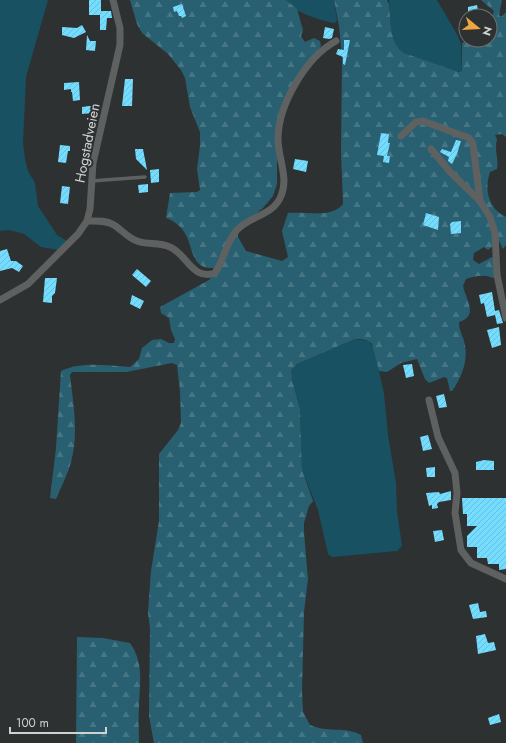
<svg xmlns="http://www.w3.org/2000/svg" width="506" height="743" font-family="Jost,sans-serif">
<style>
.grass{fill:#175162}
.forest{fill:url(#forest-firs)}
.building{fill:url(#building-hatch)}
.lines{fill:none;stroke-linecap:round;stroke-linejoin:round}
.lane{stroke:#5f6161;stroke-width:3.5}
.street{stroke:#5f6161;stroke-width:7}
.labels{text-anchor:middle;dominant-baseline:central;stroke-width:4;stroke-linejoin:round;paint-order:stroke}
.street-label{font-size:14px;fill:#d0d2d2;stroke:#2e3132}
</style>
<defs>
<pattern id="forest-firs" width="22" height="20" patternUnits="userSpaceOnUse"><rect width="22" height="20" fill="#286071"/><path d="M5 1l3.5 6h-7zM16 11l3.5 6h-7z" fill="#467684"/></pattern>
<pattern id="building-hatch" width="6" height="6" patternUnits="userSpaceOnUse"><rect width="6" height="6" fill="#74ddff"/><path d="M-1 1l2-2M0 6l6-6M5 7l2-2" fill="none" stroke="#69bdd9"/></pattern>
</defs>
<rect width="100%" height="100%" fill="#2e3132"/>
<g class="grass">
<path d="M 0,0 L 48,0 L 26,77 L 23,143 L 25,159 L 28,171 L 35,183 L 38,206 L 57,235 L 67,241 L 59,250 L 41,247 L 24,234 L 10,230 L 0,231 Z"/>
<path d="M 286,0 L 334,0 L 337,21 L 334,23 C 319,20 295,13 286,0 Z"/>
<path d="M 389,0 L 437,0 L 458,36 L 461,45 L 462,72 L 452,70 L 404,53 C 388,42 391,18 389,0 Z"/>
<path d="M 355,339 L 369,341 L 374,349 L 384,393 L 388,435 L 396,483 L 397,511 L 402,546 L 397,551 L 332,557 L 328,554 L 318,510 L 302,470 L 300,409 L 291,374 L 291,370 L 297,364 Z"/>
</g>
<g class="forest">
<path d="M 130,0 L 286,0 L 297,9 L 303,30 L 301,36 L 305,42 L 314,38 L 320,41 L 321,46 L 288,96 L 277,153 L 277,184 L 273,196 L 263,208 L 237,228 L 238,237 L 246,251 L 282,261 L 288,257 L 282,231 L 288,213 C 306,211 331,219 343,204 L 341,152 L 342,56 L 339,26 L 334,0 L 387,0 L 389,4 C 391,21 389,43 404,53 L 459,72 L 462,71 L 462,43 L 468,40 L 476,40 L 477,43 L 484,43 L 484,40 L 490,40 L 490,34 L 495,30 L 495,27 L 490,23 L 494,11 L 481,0 L 502,0 L 499,15 L 501,17 L 506,12 L 506,137 L 502,134 L 495,135 L 497,139 C 494,151 499,159 497,169 L 490,172 C 484,189 488,209 506,217 L 506,245 L 503,249 L 499,241 L 488,250 L 484,247 L 474,253 L 473,260 L 479,264 L 492,257 L 495,261 L 495,276 L 493,278 C 485,274 474,276 466,279 L 463,286 C 466,300 479,316 459,322 C 459,333 464,336 465,346 C 468,362 461,378 452,391 L 450,391 L 447,378 L 444,377 L 429,383 L 425,379 L 417,359 L 401,363 L 387,372 L 379,371 L 372,344 C 367,339 362,339 355,339 L 297,364 L 291,370 L 292,379 L 300,409 L 302,470 L 313,501 L 309,506 L 304,523 L 304,533 L 308,579 L 304,612 L 302,691 L 303,712 L 310,725 C 326,733 345,726 361,735 L 363,743 L 154,743 L 149,716 L 150,628 L 148,613 L 151,571 L 159,521 L 159,454 L 178,430 L 181,423 L 180,391 L 177,365 L 172,363 L 126,372 L 72,372 L 70,375 C 73,402 79,434 71,462 C 68,474 61,487 56,499 L 50,498 L 56,448 L 61,371 C 83,361 107,366 130,367 L 139,359 L 142,348 L 152,340 L 161,339 L 169,343 L 174,343 L 175,339 L 171,330 L 169,318 L 161,313 L 160,307 L 209,280 L 216,272 L 213,268 C 193,269 193,251 187,237 C 183,228 175,221 166,218 L 170,193 L 197,192 L 200,190 L 197,169 L 200,146 L 200,132 L 190,107 L 185,78 L 181,70 L 168,54 L 142,33 L 137,24 Z"/>
<path d="M 77,637 L 103,638 L 130,643 C 144,663 140,682 139,706 C 138,718 139,731 139,743 L 76,743 Z"/>
</g>
<g class="building">
<path d="M 89,0 L 101,0 L 101,11 L 111,11 L 112,18 L 107,18 L 106,30 L 100,30 L 100,15 L 89,15 Z"/>
<path d="M 182,4 L 186,16 L 182,18 L 181,16 L 179,16 L 177,11 L 174,12 L 173,7 Z"/>
<path d="M 477,5 L 479,16 L 468,15 L 468,7 Z"/>
<path d="M 82,25 L 86,32 L 74,38 L 62,35 L 62,27 L 77,28 Z"/>
<path d="M 325,27 L 334,29 L 332,38 L 329,39 L 323,38 Z"/>
<path d="M 87,35 L 90,41 L 96,41 L 95,51 L 86,50 Z"/>
<path d="M 344,40 L 350,40 L 345,65 L 343,64 L 343,57 L 336,54 L 338,49 L 344,50 Z"/>
<path d="M 125,79 L 133,79 L 132,106 L 122,106 Z"/>
<path d="M 79,82 L 80,100 L 73,101 L 72,92 L 71,92 L 71,89 L 64,90 L 64,83 Z"/>
<path d="M 89,106 L 93,106 L 93,113 L 82,114 L 82,107 Z"/>
<path d="M 381,133 L 389,134 L 388,143 L 390,143 L 387,156 L 390,156 L 389,163 L 383,162 L 384,156 L 377,155 Z"/>
<path d="M 456,140 L 461,141 L 457,154 L 452,164 L 448,161 L 449,157 L 440,152 L 442,149 L 451,152 Z"/>
<path d="M 60,145 L 70,146 L 70,151 L 68,151 L 66,163 L 58,162 Z"/>
<path d="M 135,149 L 143,149 L 147,170 L 136,159 Z"/>
<path d="M 295,159 L 308,161 L 306,172 L 293,169 Z"/>
<path d="M 159,169 L 159,182 L 151,183 L 150,170 Z"/>
<path d="M 148,184 L 148,192 L 139,193 L 138,185 Z"/>
<path d="M 62,186 L 70,187 L 68,204 L 60,203 Z"/>
<path d="M 426,213 L 439,217 L 438,230 L 423,225 Z"/>
<path d="M 461,221 L 461,233 L 451,234 L 450,224 L 452,222 Z"/>
<path d="M 7,249 L 11,261 L 16,261 L 23,266 L 19,272 L 12,268 L 0,271 L 0,251 Z"/>
<path d="M 137,269 L 151,281 L 146,287 L 132,275 Z"/>
<path d="M 45,278 L 57,278 L 55,293 L 52,296 L 52,303 L 43,302 Z"/>
<path d="M 492,292 L 495,311 L 499,310 L 503,323 L 497,324 L 495,315 L 487,317 L 484,303 L 481,304 L 479,295 Z"/>
<path d="M 132,295 L 144,301 L 140,309 L 130,304 Z"/>
<path d="M 499,327 L 501,345 L 492,348 L 487,330 Z"/>
<path d="M 412,364 L 414,376 L 406,378 L 403,365 Z"/>
<path d="M 444,394 L 447,407 L 439,408 L 436,396 Z"/>
<path d="M 428,435 L 432,449 L 423,451 L 420,437 Z"/>
<path d="M 484,460 L 494,461 L 494,470 L 476,470 L 476,462 Z"/>
<path d="M 435,467 L 435,477 L 427,477 L 426,468 Z"/>
<path d="M 451,491 L 451,500 L 439,502 L 437,504 L 438,508 L 432,509 L 432,505 L 429,506 L 426,493 L 439,492 L 440,494 Z"/>
<path d="M 462,498 L 506,498 L 506,569 L 499,570 L 499,564 L 488,564 L 487,558 L 477,558 L 477,547 L 467,547 L 467,536 L 477,526 L 467,526 L 467,514 L 463,514 Z"/>
<path d="M 442,530 L 444,540 L 435,542 L 433,531 Z"/>
<path d="M 478,603 L 480,612 L 486,611 L 487,617 L 473,619 L 469,605 Z"/>
<path d="M 485,634 L 488,643 L 494,642 L 496,650 L 478,654 L 476,636 Z"/>
<path d="M 499,714 L 501,722 L 490,725 L 488,718 Z"/>
</g>
<g class="lines">
<path class="lane" d="M 91,181 L 145,177"/>
<g class="street">
<path d="M 401,136 L 416,122 L 423,121 L 469,138 L 473,144 L 480,201"/>
<path d="M 431,149 L 451,173 L 480,201 L 490,217 L 495,233 L 497,275 L 506,318"/>
<path d="M 87,221 C 96,221 106,220 114,225 C 122,230 128,238 137,241 C 147,245 159,242 170,247 C 187,254 192,281 215,273 C 224,260 226,242 237,230 C 251,215 273,216 281,196 C 289,178 278,158 278,139 C 278,105 306,57 336,41"/>
<path d="M 0,300 L 28,284 L 78,234 L 87,221 L 90,209 L 93,163 L 120,45 L 120,28 L 113,0"/>
<path d="M 429,400 L 438,437 L 455,473 L 457,493 L 455,513 L 461,550 L 471,563 L 506,579"/>
</g>
</g>
<g class="labels">
<g class="street-label">
<text transform="translate(87 143) rotate(-79)">Hogstadveien</text>
</g>
</g>
<g transform="translate(478 28) rotate(108)"><circle r="19" fill="#2e3132" stroke="#6f7172"/>
<path d="M0-3L7 15L0 10L-7 15Z" fill="#f0a63f"/>
<text y="-6" font-size="11" font-weight="bold" text-anchor="middle" fill="#d0d2d2">N</text>
</g>
<path d="M10 727v6h96v-6" fill="none" stroke="#d0d2d2" stroke-width="2"/>
<text x="16" y="727" font-size="12" fill="#d0d2d2" stroke="#2e3132" stroke-width="3" paint-order="stroke">100 m</text>
</svg>
